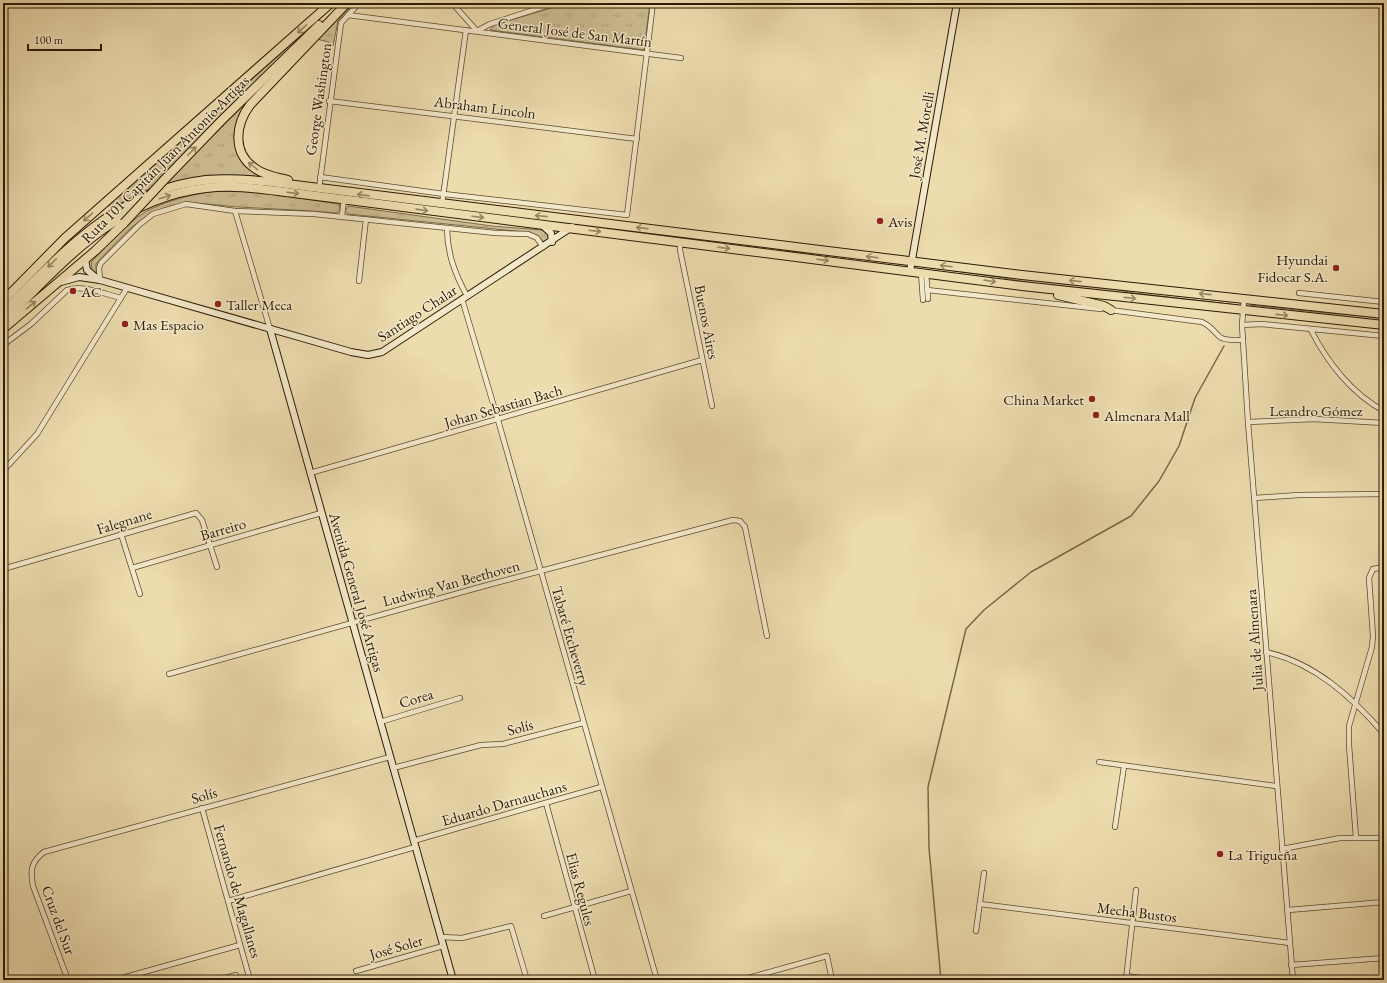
<svg xmlns="http://www.w3.org/2000/svg" width="1387" height="983" font-family="'EB Garamond',serif">
<style>
.grass{fill:url(#grass-tufts);stroke:#7c6a4a}
.lines{fill:none;stroke-linecap:round;stroke-linejoin:round}
.stream{stroke:#786747;stroke-width:1.5}
.street-casing{stroke:#5c4a2e;stroke-width:6}
.secondary-casing{stroke:#2b1a04;stroke-width:8}
.highway-casing{stroke:#2b1a04;stroke-width:10}
.street{stroke:#f3e8ca;stroke-width:4.5}
.secondary{stroke:#f3e8ca;stroke-width:6}
.highway{stroke:#eddcae;stroke-width:8}
.highway-bridge-casing{stroke:#2b1a04;stroke-width:10;stroke-linecap:butt}
.highway-bridge{stroke:#eddcae;stroke-width:8}
.oneway{stroke:#968562}
.poi-dot{fill:#8f2418;stroke:#f3e8ca;stroke-width:1.5}
.labels{text-anchor:middle;dominant-baseline:central;stroke-width:3;stroke-linejoin:round;paint-order:stroke}
.street-label{font-size:15px;fill:#2b1a04;stroke:#f3e8ca}
.poi-label{font-size:15px;fill:#2b1a04;stroke:#f3e8ca;text-anchor:start}
</style>
<defs>
<pattern id="grass-tufts" width="24" height="20" patternUnits="userSpaceOnUse"><rect width="24" height="20" fill="#ccbb91"/><path d="M3 7l-1-3M5 7V3M7 7l1-3M15 17l-1-3M17 17v-4M19 17l1-3" fill="none" stroke="#afa07b"/></pattern>
</defs>
<rect width="100%" height="100%" fill="#eddcae"/>
<filter id="stains"><feTurbulence type="fractalNoise" baseFrequency=".005" numOctaves="4"/><feColorMatrix values="0 0 0 0 .2 0 0 0 0 .09 0 0 0 0 .02 0 0 0 .5 -.17"/></filter>
<radialGradient id="worn" r=".72"><stop offset=".6" stop-color="#630" stop-opacity="0"/><stop offset="1" stop-color="#630" stop-opacity=".3"/></radialGradient>
<g class="grass">
<path d="M 336,3 L 151,188 L 115,206 L 107,206 Z"/>
<path d="M 349,3 L 355,3 L 338,21 L 333,46 L 328,42 L 317,39 Z"/>
<path d="M 568,3 L 650,3 L 644,50 L 490,30 L 494,25 Z"/>
<path d="M 290,58 C 270,81 221,118 238,152 C 242,160 261,173 268,179 C 227,174 206,174 166,185 L 182,167 Z"/>
<path d="M 217,191 L 251,191 L 339,204 L 340,209 L 337,213 C 305,210 272,209 239,207 C 215,206 191,199 167,207 C 137,216 116,243 96,264 L 96,274 L 92,270 L 91,262 C 107,246 121,229 139,216 C 157,203 195,193 217,191 Z"/>
<path d="M 348,206 L 492,226 L 542,230 L 548,234 L 550,239 L 544,242 L 538,236 L 525,232 L 348,214 L 345,211 Z"/>
<path d="M 580,226 L 657,235 L 696,237 L 906,264 L 810,253 L 764,250 Z"/>
<path d="M 918,266 L 1099,286 L 1134,293 L 1238,305 L 1032,283 L 998,277 Z"/>
<path d="M 1250,305 L 1326,313 L 1384,317 L 1384,323 L 1249,307 Z"/>
</g>
<g class="lines">
<path class="stream" d="M 941,980 L 929,848 L 928,787 L 966,629 L 984,610 L 1031,572 L 1131,516 L 1159,481 L 1179,446 L 1195,398 L 1224,346"/>
<g class="street-casing">
<g id="street">
<path d="M 452,3 L 477,31 L 490,24 L 555,3"/>
<path d="M 348,15 L 681,58"/>
<path d="M 329,101 L 637,139"/>
<path d="M 320,177 L 444,194 L 627,215 L 653,3"/>
<path d="M 319,189 L 341,23 L 359,3"/>
<path d="M 442,204 L 466,30"/>
<path d="M 235,211 L 270,329"/>
<path d="M 342,216 L 344,199"/>
<path d="M 447,228 C 447,253 455,274 467,296"/>
<path d="M 680,242 L 680,250 L 712,406"/>
<path d="M 921,272 L 923,300"/>
<path d="M 926,273 L 928,299"/>
<path d="M 100,280 L 99,268 L 101,263 L 139,225 L 153,214 L 186,204 L 235,211 L 314,214 L 495,233 L 528,234 L 537,238 L 543,247"/>
<path d="M 359,281 L 366,219"/>
<path d="M 927,290 L 1101,309"/>
<path d="M 1299,293 L 1384,302"/>
<path d="M 462,299 L 498,420 L 657,980"/>
<path d="M 1244,299 L 1242,325 L 1248,422 L 1293,980"/>
<path d="M 1110,310 L 1202,322 C 1211,326 1213,331 1220,337 C 1225,341 1237,340 1243,340"/>
<path d="M 1242,325 L 1261,324 L 1384,336"/>
<path d="M 1311,330 C 1327,362 1352,394 1384,411"/>
<path d="M 3,345 L 31,324 L 67,290 C 83,284 104,294 121,298"/>
<path d="M 1248,422 L 1314,419 L 1384,423"/>
<path d="M 3,471 L 37,434 L 127,288"/>
<path d="M 310,473 L 702,360"/>
<path d="M 1255,498 L 1299,495 L 1384,494"/>
<path d="M 121,534 L 140,594"/>
<path d="M 132,568 L 321,513"/>
<path d="M 3,569 L 196,513 L 202,520 L 217,567"/>
<path d="M 1266,652 C 1315,663 1353,698 1384,734"/>
<path d="M 169,674 L 484,586 L 733,520 L 740,521 L 745,527 L 767,636"/>
<path d="M 380,722 L 460,698"/>
<path d="M 1099,762 L 1276,786"/>
<path d="M 393,768 L 481,745 L 503,744 L 583,723"/>
<path d="M 546,803 L 595,980"/>
<path d="M 202,808 L 250,980"/>
<path d="M 1115,827 L 1124,766"/>
<path d="M 1356,838 L 1349,745 L 1349,726 L 1372,647 L 1373,636 L 1369,578 L 1373,569 L 1384,567"/>
<path d="M 413,841 L 601,787"/>
<path d="M 1282,849 L 1340,838 L 1384,838"/>
<path d="M 228,901 L 415,847"/>
<path d="M 980,904 L 1290,943"/>
<path d="M 1288,910 L 1384,902"/>
<path d="M 544,916 L 631,891"/>
<path d="M 976,931 L 984,873"/>
<path d="M 441,937 L 462,938 L 511,926 L 527,980"/>
<path d="M 1291,965 L 1384,958"/>
<path d="M 356,971 L 443,946"/>
<path d="M 1126,976 L 1154,980"/>
<path d="M 68,980 L 33,886 C 30,870 31,862 44,852 L 390,757"/>
<path d="M 115,980 L 240,945"/>
<path d="M 218,980 L 236,975"/>
<path d="M 741,980 L 827,956 L 832,980"/>
<path d="M 1126,980 L 1136,890"/>
</g>
</g>
<g class="secondary-casing">
<g id="secondary">
<path d="M 542,225 L 551,233 L 552,242"/>
<path d="M 85,259 L 87,270 L 99,280"/>
<path d="M 910,271 L 957,3"/>
<path d="M 61,282 L 79,277 L 100,280 L 351,352 L 368,355 L 382,352 L 572,227"/>
<path d="M 270,329 L 453,980"/>
</g>
</g>
<g class="highway-casing">
<g id="highway">
<path d="M 165,179 L 221,121 L 319,25"/>
<path d="M 288,180 C 277,177 266,176 256,169 C 232,154 235,125 250,105 L 347,3"/>
<path d="M 1058,295 L 1104,306 L 1111,310"/>
<path d="M 3,301 L 65,238 L 331,3"/>
<path d="M 3,312 C 63,253 116,190 206,180 C 230,178 255,180 279,183 L 1022,275 L 1384,314"/>
<path d="M 3,322 C 62,263 117,198 206,188 C 230,185 254,188 278,191 L 1022,286 L 1384,325"/>
<path d="M 3,329 L 95,251 L 124,223"/>
</g>
</g>
<use href="#street" class="street"/>
<use href="#secondary" class="secondary"/>
<use href="#highway" class="highway"/>
<g class="highway-bridge-casing">
<path id="highway-bridge" d="M 124,223 L 165,179"/>
</g>
<use href="#highway-bridge" class="highway-bridge"/>
</g>
<defs><path id="oneway-shaft" d="M-6 0H5M1.5-3L5.5 0L1.5 3" fill="none" stroke-width="1.6" stroke-linecap="round" stroke-linejoin="round"/></defs>
<g class="oneway">
<use href="#oneway-shaft" transform="translate(302 29) rotate(138)"/>
<use href="#oneway-shaft" transform="translate(192 151) rotate(-46)"/>
<use href="#oneway-shaft" transform="translate(253 166) rotate(-141)"/>
<use href="#oneway-shaft" transform="translate(293 193) rotate(7)"/>
<use href="#oneway-shaft" transform="translate(363 195) rotate(-172)"/>
<use href="#oneway-shaft" transform="translate(165 197) rotate(-18)"/>
<use href="#oneway-shaft" transform="translate(422 210) rotate(8)"/>
<use href="#oneway-shaft" transform="translate(541 216) rotate(-174)"/>
<use href="#oneway-shaft" transform="translate(88 217) rotate(139)"/>
<use href="#oneway-shaft" transform="translate(478 217) rotate(7)"/>
<use href="#oneway-shaft" transform="translate(642 228) rotate(-173)"/>
<use href="#oneway-shaft" transform="translate(595 231) rotate(7)"/>
<use href="#oneway-shaft" transform="translate(724 248) rotate(7)"/>
<use href="#oneway-shaft" transform="translate(872 257) rotate(-173)"/>
<use href="#oneway-shaft" transform="translate(823 260) rotate(7)"/>
<use href="#oneway-shaft" transform="translate(52 263) rotate(135)"/>
<use href="#oneway-shaft" transform="translate(946 266) rotate(-173)"/>
<use href="#oneway-shaft" transform="translate(990 281) rotate(8)"/>
<use href="#oneway-shaft" transform="translate(1075 281) rotate(-174)"/>
<use href="#oneway-shaft" transform="translate(1205 294) rotate(-174)"/>
<use href="#oneway-shaft" transform="translate(1130 298) rotate(6)"/>
<use href="#oneway-shaft" transform="translate(31 305) rotate(-40)"/>
<use href="#oneway-shaft" transform="translate(1282 315) rotate(6)"/>
</g>
<g class="poi-dot">
<circle cx="880" cy="221" r="4"/>
<circle cx="1336" cy="268" r="4"/>
<circle cx="73" cy="291" r="4"/>
<circle cx="218" cy="304" r="4"/>
<circle cx="125" cy="324" r="4"/>
<circle cx="1092" cy="399" r="4"/>
<circle cx="1096" cy="415" r="4"/>
<circle cx="1220" cy="854" r="4"/>
</g>
<g class="labels">
<g class="street-label">
<text transform="translate(575 32) rotate(7)">General José de San Martín</text>
<text transform="translate(318 99) rotate(-82)">George Washington</text>
<text transform="translate(485 107) rotate(7)">Abraham Lincoln</text>
<text transform="translate(921 135) rotate(-80)">José M. Morelli</text>
<text transform="translate(165 159) rotate(-45)">Ruta 101 Capitán Juan Antonio Artigas</text>
<text transform="translate(417 313) rotate(-33)">Santiago Chalar</text>
<text transform="translate(707 322) rotate(79)">Buenos Aires</text>
<text transform="translate(503 406) rotate(-16)">Johan Sebastian Bach</text>
<text x="1316" y="410">Leandro Gómez</text>
<text transform="translate(124 521) rotate(-17)">Falegnane</text>
<text transform="translate(223 529) rotate(-16)">Barreiro</text>
<text transform="translate(451 583) rotate(-15)">Ludwing Van Beethoven</text>
<text transform="translate(357 592) rotate(74)">Avenida General José Artigas</text>
<text transform="translate(571 636) rotate(74)">Tabaré Etcheverry</text>
<text transform="translate(1254 640) rotate(-94)">Julia de Almenara</text>
<text transform="translate(416 698) rotate(-17)">Corea</text>
<text transform="translate(520 727) rotate(-15)">Solís</text>
<text transform="translate(204 795) rotate(-16)">Solís</text>
<text transform="translate(504 803) rotate(-16)">Eduardo Darnauchans</text>
<text transform="translate(581 889) rotate(75)">Elias Regules</text>
<text transform="translate(238 891) rotate(74)">Fernando de Magallanes</text>
<text transform="translate(1137 912) rotate(7)">Mecha Bustos</text>
<text transform="translate(59 920) rotate(70)">Cruz del Sur</text>
<text transform="translate(396 947) rotate(-16)">José Soler</text>
</g>
<g class="poi-label">
<text x="888" y="221">Avis</text>
<text x="1328" y="259" text-anchor="end">Hyundai<tspan x="1328" dy="17">Fidocar S.A.</tspan></text>
<text x="81" y="291">AC</text>
<text x="226" y="304">Taller Meca</text>
<text x="133" y="324">Mas Espacio</text>
<text x="1084" y="399" text-anchor="end">China Market</text>
<text x="1104" y="415">Almenara Mall</text>
<text x="1228" y="854">La Trigueña</text>
</g>
</g>
<rect width="1387" height="983" fill="none" stroke="#eddcae" stroke-width="16"/>
<rect x="4" y="4" width="1379" height="975" fill="none" stroke="#2b1a04" stroke-width="2"/>
<rect x="8" y="8" width="1371" height="967" fill="none" stroke="#2b1a04"/>
<path d="M28 44v6h73v-6" fill="none" stroke="#2b1a04" stroke-width="2"/>
<text x="34" y="44" font-size="12" fill="#2b1a04" stroke="#f3e8ca" stroke-width="3" paint-order="stroke">100 m</text>
<rect width="100%" height="100%" filter="url(#stains)"/>
<rect width="100%" height="100%" fill="url(#worn)"/>
</svg>
